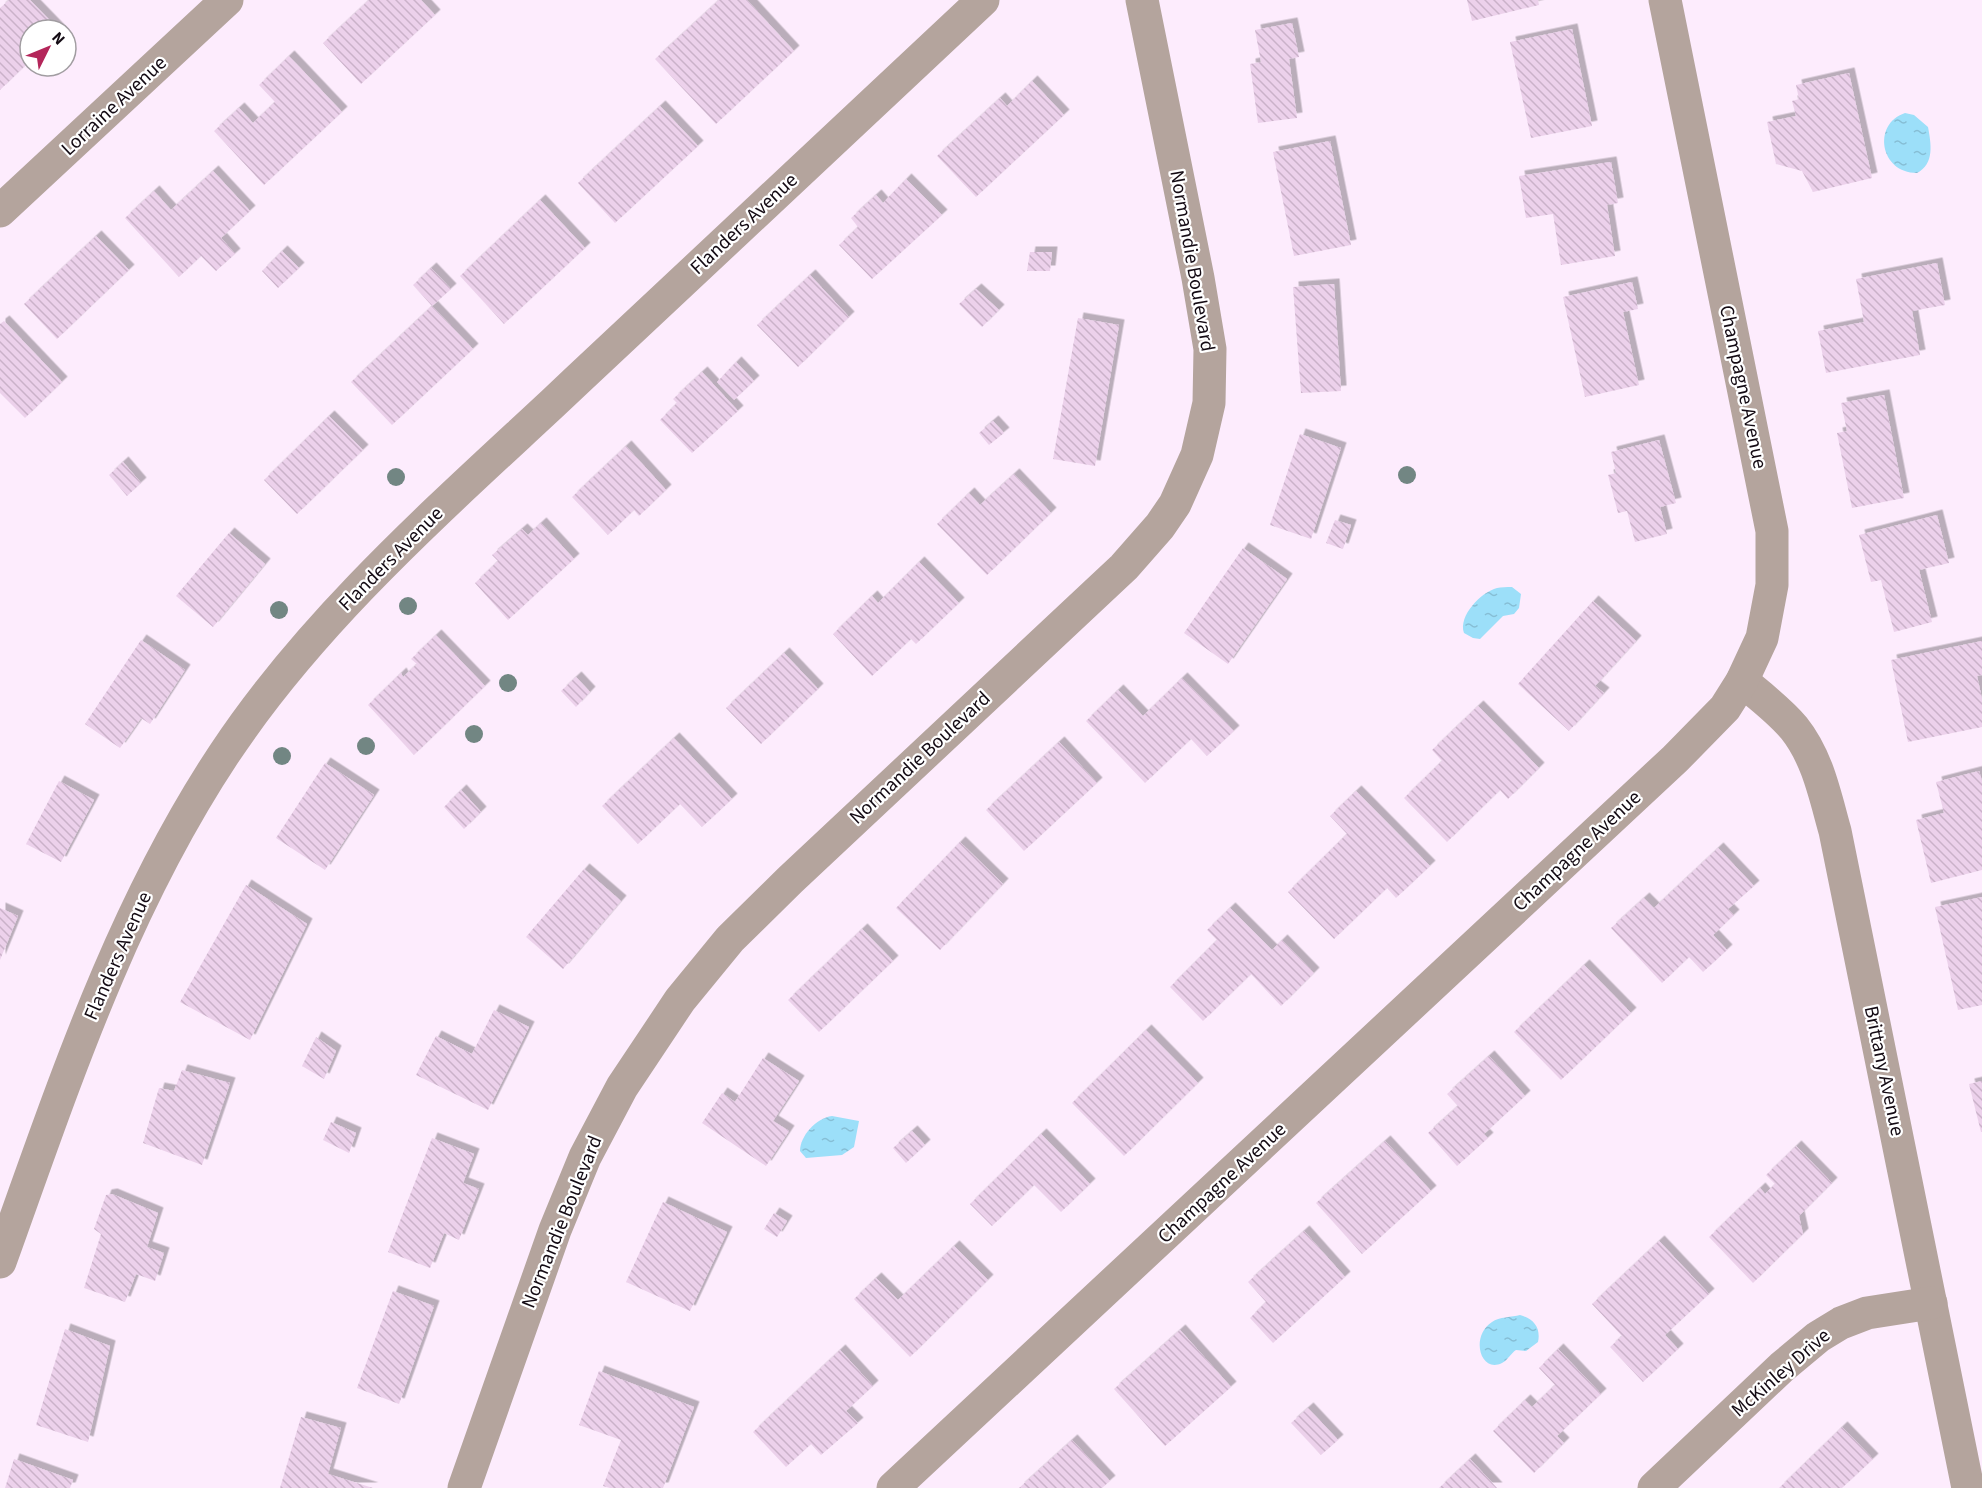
<svg xmlns="http://www.w3.org/2000/svg" width="1982" height="1488" font-family="'Source Sans 3',sans-serif">
<style>
.water{fill:url(#water-ripples)}
.building{fill:url(#building-back-hatch);filter:url(#shadow)}
.lines{fill:none;stroke-linecap:round;stroke-linejoin:round}
.minor{stroke:#b4a49d;stroke-width:33}
.tree{fill:#728683}
.labels{text-anchor:middle;dominant-baseline:central;stroke-width:4.5;stroke-linejoin:round;paint-order:stroke}
.street-label{font-size:20px;fill:#130a13;stroke:#fff}
</style>
<defs>
<pattern id="water-ripples" width="26" height="14" patternUnits="userSpaceOnUse" patternTransform="scale(1.5)"><rect width="26" height="14" fill="#9cdff9"/><path d="M2 4q2-2 4 0t4 0M15 11q2-2 4 0t4 0" fill="none" stroke="#86bed5"/></pattern>
<pattern id="building-back-hatch" width="6" height="6" patternUnits="userSpaceOnUse" patternTransform="scale(1.5)"><rect width="6" height="6" fill="#ecd1eb"/><path d="M-1 5l2 2M0 0l6 6M5-1l2 2" fill="none" stroke="#cab2c9"/></pattern>
<filter id="shadow"><feDropShadow dx="5.5" dy="-5.5" stdDeviation="0" flood-color="#0004"/></filter>
</defs>
<rect width="100%" height="100%" fill="#fdecfd"/>
<g class="water">
<path d="M 1905,113 L 1914,115 L 1928,127 C 1931,143 1935,164 1917,173 C 1880,173 1872,124 1905,113 Z"/>
<path d="M 1512,587 L 1521,594 L 1519,608 L 1514,614 L 1503,616 L 1480,639 L 1473,638 L 1464,633 C 1458,616 1481,592 1497,588 C 1501,587 1507,587 1512,587 Z"/>
<path d="M 832,1116 L 859,1121 L 854,1147 L 842,1155 L 806,1158 L 800,1151 C 800,1136 816,1118 832,1116 Z"/>
<path d="M 1520,1315 C 1534,1319 1541,1328 1538,1342 L 1526,1351 L 1516,1350 C 1511,1353 1508,1360 1502,1363 C 1480,1374 1470,1336 1492,1322 C 1499,1317 1512,1317 1520,1315 Z"/>
</g>
<g class="building">
<path d="M 9,0 L 30,0 L 59,30 L 30,30 L 30,61 L 0,90 L 0,8 Z"/>
<path d="M 369,0 L 421,0 L 435,15 L 361,84 L 323,43 Z"/>
<path d="M 719,0 L 747,0 L 794,51 L 716,124 L 655,59 Z"/>
<path d="M 1467,0 L 1538,0 L 1539,5 L 1472,21 Z"/>
<path d="M 1292,23 L 1299,57 L 1289,59 L 1297,118 L 1258,123 L 1250,64 L 1261,62 L 1255,30 Z"/>
<path d="M 1572,29 L 1592,126 L 1531,138 L 1510,42 Z"/>
<path d="M 289,56 L 342,112 L 264,185 L 214,131 L 239,108 L 253,123 L 275,102 L 259,85 Z"/>
<path d="M 1849,73 L 1872,178 L 1813,192 L 1802,171 L 1776,164 L 1767,122 L 1796,116 L 1792,101 L 1799,99 L 1796,85 Z"/>
<path d="M 1032,81 L 1064,115 L 976,197 L 937,156 L 1000,98 L 1007,106 Z"/>
<path d="M 660,106 L 698,146 L 615,223 L 578,183 Z"/>
<path d="M 1330,141 L 1351,245 L 1294,256 L 1273,152 Z"/>
<path d="M 1611,162 L 1618,203 L 1607,205 L 1615,256 L 1561,265 L 1553,214 L 1526,218 L 1519,176 Z"/>
<path d="M 213,171 L 250,211 L 221,238 L 235,254 L 216,271 L 201,256 L 179,277 L 125,218 L 154,191 L 171,210 Z"/>
<path d="M 906,179 L 942,215 L 872,279 L 839,245 L 858,227 L 851,218 L 876,195 L 883,203 Z"/>
<path d="M 540,200 L 585,248 L 504,324 L 460,276 Z"/>
<path d="M 96,236 L 129,270 L 57,339 L 24,304 Z"/>
<path d="M 282,251 L 299,268 L 278,288 L 262,271 Z"/>
<path d="M 1030,252 L 1052,252 L 1050,271 L 1027,271 Z"/>
<path d="M 1937,263 L 1945,305 L 1912,311 L 1920,355 L 1826,373 L 1818,331 L 1864,322 L 1856,279 Z"/>
<path d="M 431,268 L 451,289 L 432,306 L 413,285 Z"/>
<path d="M 810,275 L 849,317 L 798,367 L 757,325 Z"/>
<path d="M 1632,282 L 1638,309 L 1623,312 L 1639,385 L 1585,397 L 1563,297 Z"/>
<path d="M 1334,284 L 1341,391 L 1301,393 L 1293,287 Z"/>
<path d="M 976,289 L 999,310 L 982,327 L 959,304 Z"/>
<path d="M 432,306 L 473,349 L 392,425 L 351,382 Z"/>
<path d="M 1078,318 L 1119,325 L 1095,466 L 1053,459 Z"/>
<path d="M 4,321 L 62,382 L 25,418 L 0,393 L 0,324 Z"/>
<path d="M 736,362 L 754,381 L 734,400 L 717,382 Z"/>
<path d="M 702,372 L 738,411 L 692,453 L 660,420 L 677,403 L 673,399 Z"/>
<path d="M 1884,395 L 1904,498 L 1852,508 L 1837,433 L 1847,431 L 1841,403 Z"/>
<path d="M 329,416 L 363,450 L 297,514 L 264,480 Z"/>
<path d="M 993,421 L 1004,433 L 989,445 L 979,433 Z"/>
<path d="M 1300,434 L 1341,448 L 1311,539 L 1270,525 Z"/>
<path d="M 1659,440 L 1676,503 L 1660,507 L 1667,534 L 1635,542 L 1627,511 L 1618,513 L 1608,475 L 1616,473 L 1611,452 Z"/>
<path d="M 626,446 L 666,490 L 639,516 L 634,510 L 608,535 L 572,497 Z"/>
<path d="M 123,462 L 141,483 L 127,496 L 109,475 Z"/>
<path d="M 1014,474 L 1051,513 L 987,575 L 937,524 L 969,493 L 980,505 Z"/>
<path d="M 1937,515 L 1949,563 L 1919,570 L 1932,622 L 1894,632 L 1881,580 L 1871,582 L 1859,535 Z"/>
<path d="M 1335,520 L 1351,525 L 1343,549 L 1326,543 Z"/>
<path d="M 541,523 L 574,559 L 508,620 L 475,583 L 498,561 L 492,555 L 522,529 L 528,535 Z"/>
<path d="M 229,533 L 265,564 L 213,627 L 176,596 Z"/>
<path d="M 1243,548 L 1287,579 L 1228,664 L 1184,633 Z"/>
<path d="M 919,562 L 959,603 L 916,644 L 911,639 L 872,676 L 833,634 L 872,596 L 878,603 Z"/>
<path d="M 1593,601 L 1636,641 L 1595,686 L 1604,693 L 1569,731 L 1518,684 Z"/>
<path d="M 436,635 L 485,686 L 414,755 L 368,705 L 401,673 L 403,677 L 417,664 L 411,659 Z"/>
<path d="M 141,640 L 185,670 L 150,724 L 141,718 L 120,748 L 85,724 Z"/>
<path d="M 1982,641 L 1982,675 L 1977,676 L 1982,699 L 1982,727 L 1908,742 L 1891,660 Z"/>
<path d="M 784,653 L 818,689 L 761,744 L 726,708 Z"/>
<path d="M 576,677 L 590,692 L 576,707 L 561,691 Z"/>
<path d="M 1182,678 L 1234,731 L 1207,756 L 1191,739 L 1145,783 L 1086,721 L 1118,690 L 1143,716 Z"/>
<path d="M 1478,706 L 1539,768 L 1508,799 L 1500,790 L 1447,842 L 1404,798 L 1442,761 L 1432,750 Z"/>
<path d="M 674,738 L 732,799 L 702,827 L 680,804 L 638,844 L 602,806 Z"/>
<path d="M 1059,742 L 1097,783 L 1024,851 L 986,810 Z"/>
<path d="M 325,763 L 374,795 L 325,870 L 276,838 Z"/>
<path d="M 1979,771 L 1982,781 L 1982,870 L 1931,883 L 1916,820 L 1944,813 L 1936,782 Z"/>
<path d="M 59,781 L 94,800 L 61,862 L 26,844 Z"/>
<path d="M 461,790 L 481,812 L 464,829 L 444,807 Z"/>
<path d="M 1356,791 L 1430,866 L 1396,898 L 1387,888 L 1334,939 L 1288,892 L 1347,834 L 1330,816 Z"/>
<path d="M 960,842 L 1003,884 L 940,950 L 896,908 Z"/>
<path d="M 1718,848 L 1754,886 L 1728,909 L 1734,915 L 1713,935 L 1727,950 L 1703,972 L 1689,957 L 1662,983 L 1611,928 L 1644,898 L 1654,908 Z"/>
<path d="M 584,869 L 621,901 L 563,969 L 526,937 Z"/>
<path d="M 246,885 L 307,924 L 250,1040 L 180,1002 Z"/>
<path d="M 1982,897 L 1982,1005 L 1958,1010 L 1935,907 Z"/>
<path d="M 0,908 L 18,916 L 0,960 Z"/>
<path d="M 1230,908 L 1272,950 L 1282,940 L 1314,973 L 1281,1006 L 1251,974 L 1203,1021 L 1170,987 L 1217,940 L 1207,930 Z"/>
<path d="M 862,929 L 893,961 L 819,1032 L 788,1000 Z"/>
<path d="M 1584,965 L 1631,1013 L 1561,1080 L 1514,1032 Z"/>
<path d="M 494,1010 L 529,1027 L 488,1110 L 416,1075 L 436,1036 L 472,1054 Z"/>
<path d="M 1146,1030 L 1198,1083 L 1124,1156 L 1072,1103 Z"/>
<path d="M 316,1037 L 336,1051 L 324,1079 L 302,1066 Z"/>
<path d="M 1489,1056 L 1525,1096 L 1484,1134 L 1488,1138 L 1457,1166 L 1428,1133 L 1458,1106 L 1447,1094 Z"/>
<path d="M 763,1058 L 799,1081 L 773,1121 L 789,1131 L 766,1166 L 702,1123 L 722,1093 L 735,1102 Z"/>
<path d="M 182,1070 L 230,1083 L 202,1165 L 143,1143 L 159,1088 L 174,1091 Z"/>
<path d="M 1982,1081 L 1982,1132 L 1981,1132 L 1969,1084 Z"/>
<path d="M 331,1122 L 356,1133 L 349,1153 L 323,1140 Z"/>
<path d="M 912,1131 L 925,1145 L 906,1163 L 893,1148 Z"/>
<path d="M 1041,1134 L 1090,1184 L 1061,1212 L 1034,1185 L 992,1226 L 970,1204 Z"/>
<path d="M 432,1138 L 474,1154 L 463,1183 L 479,1189 L 459,1240 L 444,1233 L 430,1268 L 388,1252 Z"/>
<path d="M 1385,1141 L 1431,1191 L 1362,1254 L 1316,1203 Z"/>
<path d="M 1796,1146 L 1832,1183 L 1799,1216 L 1803,1234 L 1753,1283 L 1709,1237 L 1760,1188 L 1765,1194 L 1775,1184 L 1766,1175 Z"/>
<path d="M 112,1194 L 158,1213 L 147,1247 L 164,1253 L 155,1281 L 136,1274 L 125,1302 L 84,1288 L 101,1234 L 94,1229 L 106,1195 Z"/>
<path d="M 663,1202 L 727,1232 L 690,1311 L 626,1282 Z"/>
<path d="M 774,1213 L 787,1221 L 777,1237 L 764,1229 Z"/>
<path d="M 1304,1231 L 1345,1277 L 1273,1343 L 1250,1318 L 1266,1302 L 1248,1282 Z"/>
<path d="M 1659,1241 L 1709,1294 L 1665,1335 L 1678,1349 L 1643,1382 L 1610,1347 L 1622,1336 L 1592,1304 Z"/>
<path d="M 954,1246 L 988,1280 L 910,1357 L 854,1299 L 876,1278 L 898,1300 Z"/>
<path d="M 393,1291 L 434,1306 L 399,1404 L 357,1388 Z"/>
<path d="M 65,1329 L 110,1346 L 88,1442 L 36,1425 Z"/>
<path d="M 1180,1330 L 1231,1387 L 1165,1446 L 1114,1389 Z"/>
<path d="M 1558,1349 L 1601,1394 L 1557,1436 L 1564,1443 L 1534,1473 L 1493,1431 L 1525,1400 L 1532,1407 L 1555,1385 L 1539,1368 Z"/>
<path d="M 840,1350 L 873,1386 L 846,1411 L 858,1423 L 821,1455 L 811,1444 L 786,1467 L 753,1432 Z"/>
<path d="M 599,1371 L 694,1407 L 663,1488 L 610,1488 L 603,1486 L 621,1440 L 579,1425 Z"/>
<path d="M 1308,1408 L 1338,1440 L 1321,1455 L 1291,1423 Z"/>
<path d="M 301,1417 L 341,1428 L 328,1474 L 373,1488 L 280,1488 Z"/>
<path d="M 1842,1427 L 1873,1459 L 1842,1488 L 1779,1488 Z"/>
<path d="M 1072,1440 L 1110,1481 L 1102,1488 L 1019,1488 Z"/>
<path d="M 14,1459 L 73,1480 L 70,1488 L 5,1488 Z"/>
<path d="M 1470,1459 L 1497,1488 L 1439,1488 Z"/>
</g>
<g class="lines">
<g class="minor">
<path d="M 0,211 L 227,0"/>
<path d="M 1742,681 C 1760,696 1779,710 1794,728 C 1818,758 1825,796 1835,831 L 1968,1488"/>
<path d="M 0,1262 C 63,1087 120,911 224,754 C 312,621 437,511 553,403 C 696,268 840,134 983,0"/>
<path d="M 464,1488 L 555,1230 L 585,1157 L 622,1087 L 680,1000 L 730,939 L 790,880 L 1124,567 L 1160,526 L 1175,504 L 1197,455 L 1209,403 L 1210,349 L 1198,278 L 1142,0"/>
<path d="M 893,1488 L 1675,759 L 1725,708 L 1742,681 L 1762,638 L 1772,585 L 1772,531 L 1665,0"/>
<path d="M 1654,1488 L 1782,1367 L 1818,1337 L 1841,1323 L 1867,1313 L 1931,1303"/>
</g>
</g>
<g class="tree">
<circle cx="1407" cy="475" r="9"/>
<circle cx="396" cy="477" r="9"/>
<circle cx="408" cy="606" r="9"/>
<circle cx="279" cy="610" r="9"/>
<circle cx="508" cy="683" r="9"/>
<circle cx="474" cy="734" r="9"/>
<circle cx="366" cy="746" r="9"/>
<circle cx="282" cy="756" r="9"/>
</g>
<g class="labels">
<g class="street-label">
<text transform="translate(114 106) rotate(-43)">Lorraine Avenue</text>
<text transform="translate(744 224) rotate(-43)">Flanders Avenue</text>
<text transform="translate(1192 261) rotate(80)">Normandie Boulevard</text>
<text transform="translate(1743 387) rotate(78)">Champagne Avenue</text>
<text transform="translate(391 559) rotate(-45)">Flanders Avenue</text>
<text transform="translate(920 758) rotate(-43)">Normandie Boulevard</text>
<text transform="translate(1577 851) rotate(-43)">Champagne Avenue</text>
<text transform="translate(118 956) rotate(-66)">Flanders Avenue</text>
<text transform="translate(1884 1071) rotate(78)">Brittany Avenue</text>
<text transform="translate(1222 1183) rotate(-43)">Champagne Avenue</text>
<text transform="translate(562 1222) rotate(-68)">Normandie Boulevard</text>
<text transform="translate(1781 1373) rotate(-41)">McKinley Drive</text>
</g>
</g>
<g transform="translate(48 48) rotate(47)"><circle r="28" fill="#ffffff" stroke="#a19da1" stroke-width="1.5"/>
<path d="M0-4.5L10 22L0 15L-10 22Z" fill="#b4265a"/>
<text y="-9" font-size="16" font-weight="bold" text-anchor="middle" fill="#130a13">N</text>
</g>
</svg>
